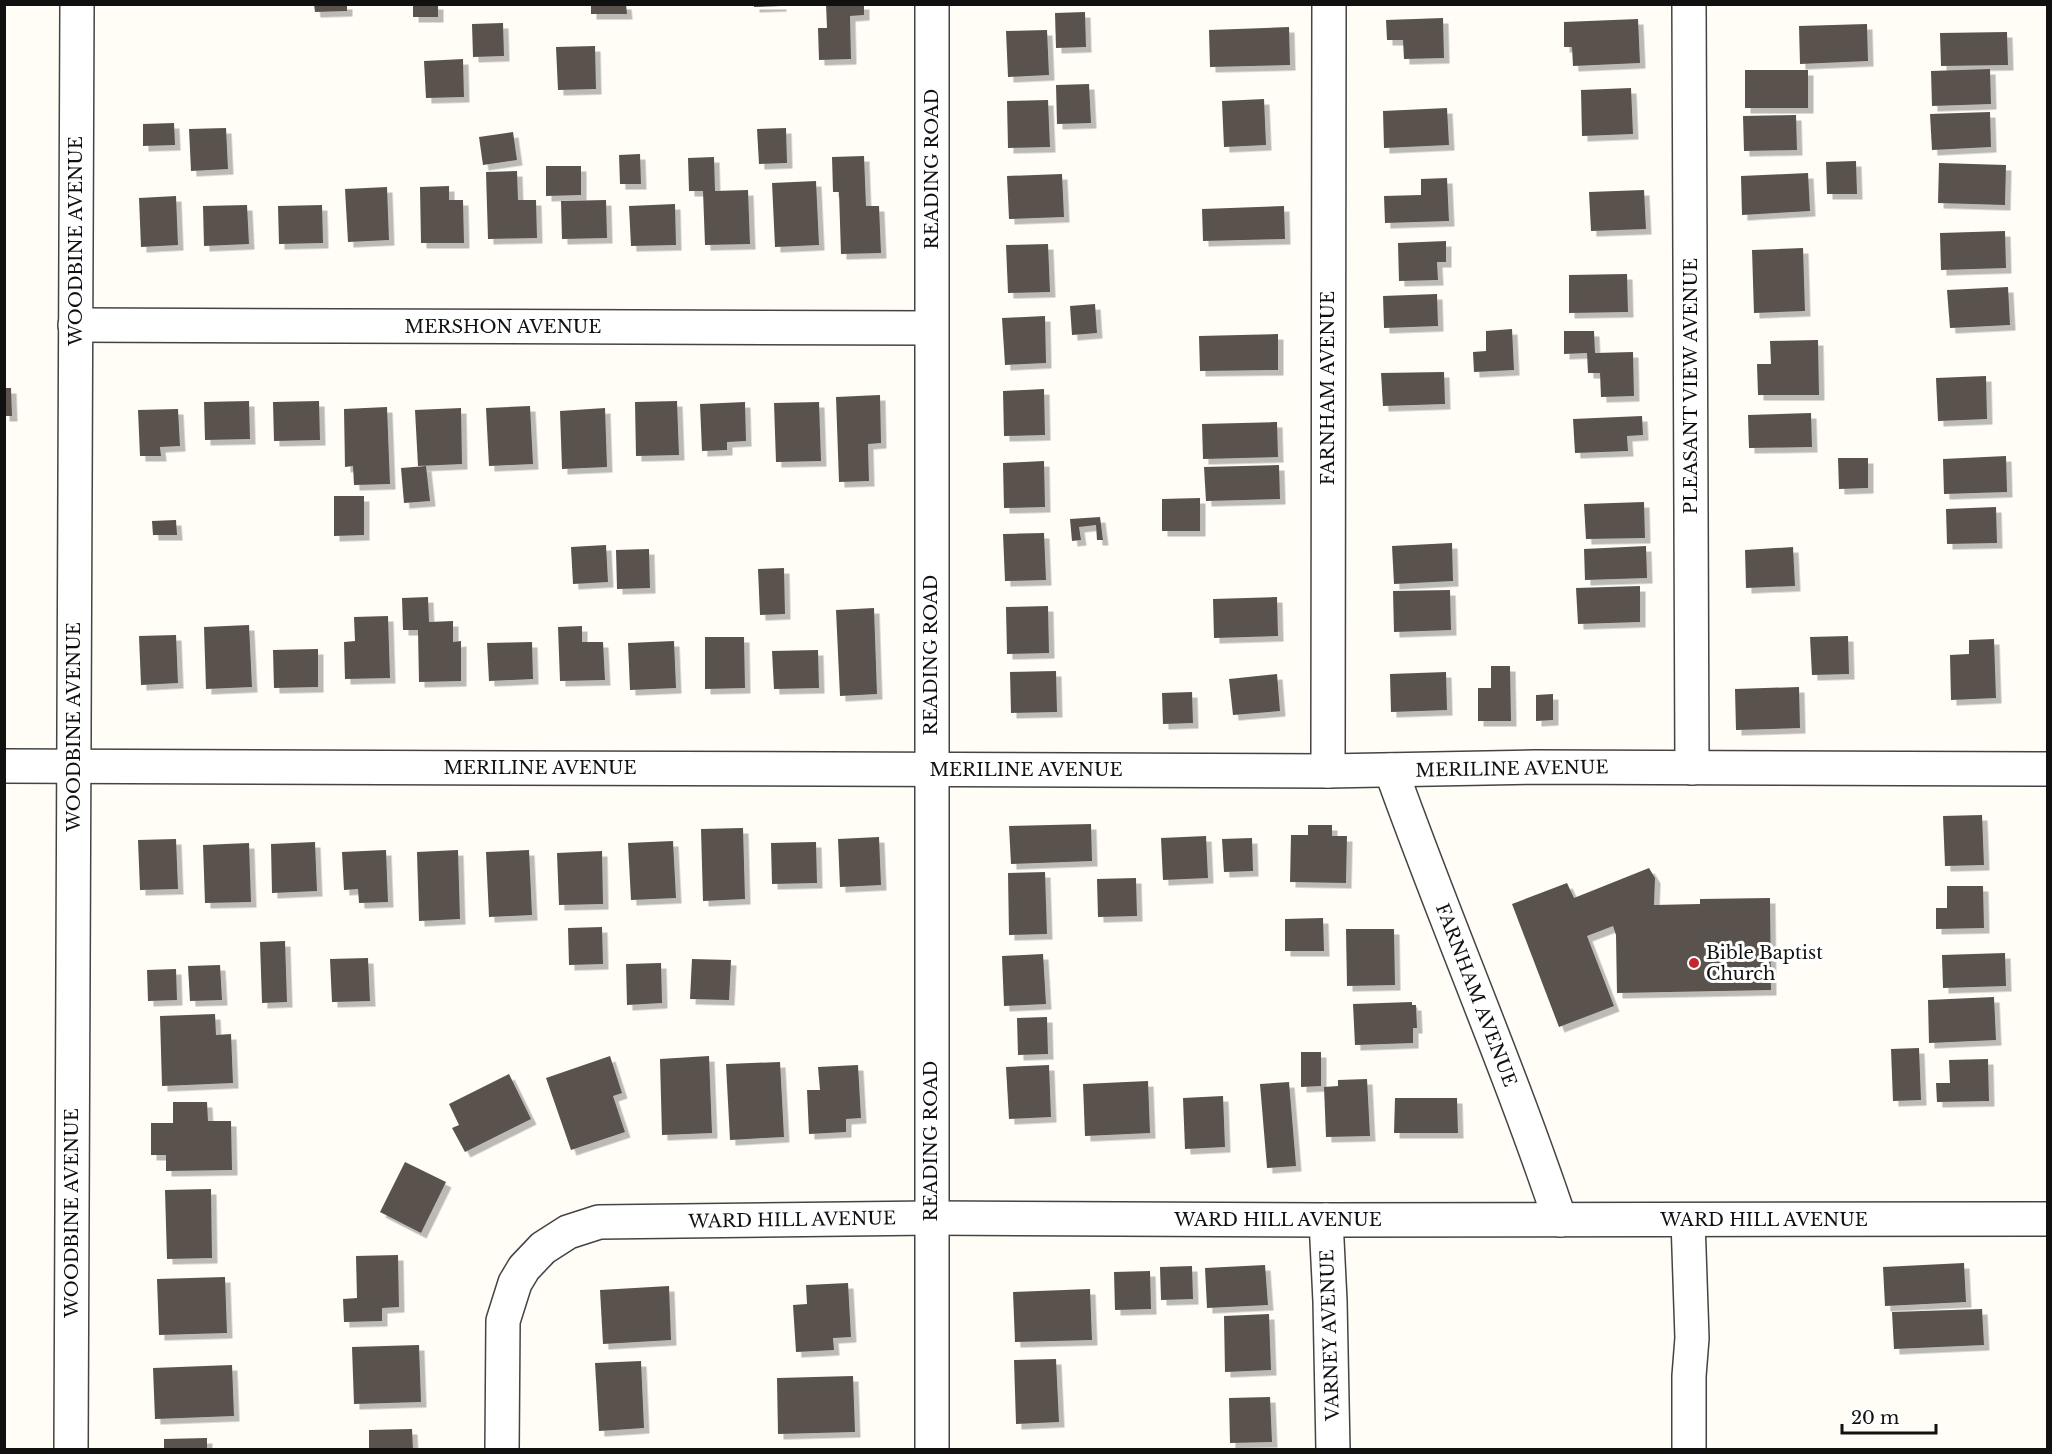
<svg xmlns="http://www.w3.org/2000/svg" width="2052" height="1454" font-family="'Libre Baskerville',serif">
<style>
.building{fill:#5a524d;filter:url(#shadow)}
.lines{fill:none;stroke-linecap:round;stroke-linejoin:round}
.minor-casing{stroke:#444;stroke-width:36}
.minor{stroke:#fff;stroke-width:33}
.poi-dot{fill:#c4262e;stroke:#fff;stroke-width:2}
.labels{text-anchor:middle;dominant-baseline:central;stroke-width:6;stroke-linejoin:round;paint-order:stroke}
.street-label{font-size:18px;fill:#111;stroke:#fff}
.poi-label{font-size:18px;fill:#111;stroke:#fff;text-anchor:start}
</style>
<defs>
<filter id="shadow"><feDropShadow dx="5.5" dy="5.5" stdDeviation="0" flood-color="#0004"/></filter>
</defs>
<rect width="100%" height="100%" fill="#fffdf5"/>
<g class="building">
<path d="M 314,4 L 347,4 L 347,11 L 315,12 Z"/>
<rect x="413" y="4" width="25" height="13"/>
<path d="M 591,4 L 626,4 L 627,14 L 591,14 Z"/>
<path d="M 754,4 L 781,4 L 781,6 L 754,7 Z"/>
<path d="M 826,4 L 864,4 L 864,15 L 850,16 L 851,59 L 819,60 L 818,28 L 827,28 Z"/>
<path d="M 1085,12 L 1086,47 L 1056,48 L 1055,13 Z"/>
<path d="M 1443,18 L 1444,58 L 1404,59 L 1403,40 L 1387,40 L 1386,20 Z"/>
<path d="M 1638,19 L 1640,63 L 1573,66 L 1572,47 L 1564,47 L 1564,22 Z"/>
<path d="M 503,23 L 504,56 L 473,57 L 472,24 Z"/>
<path d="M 1867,24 L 1868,61 L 1800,64 L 1799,26 Z"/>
<path d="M 1289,27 L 1290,65 L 1210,67 L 1209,30 Z"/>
<path d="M 1047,30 L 1049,75 L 1008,77 L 1006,31 Z"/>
<path d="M 2007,32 L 2008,65 L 1941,66 L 1940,33 Z"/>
<path d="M 595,46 L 596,89 L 558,90 L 556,47 Z"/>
<path d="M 463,59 L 464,97 L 426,98 L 424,61 Z"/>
<path d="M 1990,69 L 1991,104 L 1932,106 L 1931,71 Z"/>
<rect x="1745" y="70" width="63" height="38"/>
<path d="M 1089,84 L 1091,123 L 1057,124 L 1056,85 Z"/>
<path d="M 1631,88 L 1633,134 L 1582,136 L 1581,90 Z"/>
<path d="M 1264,99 L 1266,145 L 1224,147 L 1222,101 Z"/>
<path d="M 1048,100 L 1050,147 L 1008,148 L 1007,101 Z"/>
<path d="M 1447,108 L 1449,145 L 1384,148 L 1383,111 Z"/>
<path d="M 1990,112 L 1991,147 L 1932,150 L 1930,114 Z"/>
<path d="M 1796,115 L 1797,150 L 1744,151 L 1743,116 Z"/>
<path d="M 174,123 L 175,145 L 143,146 L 143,124 Z"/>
<path d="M 226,128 L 228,169 L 191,171 L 189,129 Z"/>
<path d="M 786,128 L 787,163 L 759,164 L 757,129 Z"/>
<path d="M 513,132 L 517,160 L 483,165 L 479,137 Z"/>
<path d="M 640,154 L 641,184 L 620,184 L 619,155 Z"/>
<path d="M 864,156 L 866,206 L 879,206 L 881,253 L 841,254 L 839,192 L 833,192 L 832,157 Z"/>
<path d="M 714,157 L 715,191 L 748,190 L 750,244 L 705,245 L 703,191 L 689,191 L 688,158 Z"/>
<path d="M 1856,161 L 1857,194 L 1827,194 L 1826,162 Z"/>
<path d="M 1939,163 L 2006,165 L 2005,205 L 1938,203 Z"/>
<path d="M 546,166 L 581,166 L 581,195 L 546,196 Z"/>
<path d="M 517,171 L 518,200 L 536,200 L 537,238 L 488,239 L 486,172 Z"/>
<path d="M 1808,173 L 1810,211 L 1742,215 L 1741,176 Z"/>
<path d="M 1062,174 L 1064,217 L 1009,219 L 1007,176 Z"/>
<path d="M 1447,178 L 1449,221 L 1385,223 L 1384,196 L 1421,195 L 1421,179 Z"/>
<path d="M 816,181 L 819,245 L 775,247 L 772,183 Z"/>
<path d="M 449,186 L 449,200 L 463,200 L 464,243 L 421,243 L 420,187 Z"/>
<path d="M 387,187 L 389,240 L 348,242 L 345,189 Z"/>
<path d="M 1644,190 L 1646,229 L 1591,231 L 1589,192 Z"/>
<path d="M 176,196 L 178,245 L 141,247 L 139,198 Z"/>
<path d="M 606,200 L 607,238 L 562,239 L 561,201 Z"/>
<path d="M 675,204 L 676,245 L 631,246 L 629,206 Z"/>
<path d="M 247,205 L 249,244 L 204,246 L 203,206 Z"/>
<path d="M 322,205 L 323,243 L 279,244 L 278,206 Z"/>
<path d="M 1284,206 L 1285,239 L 1203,241 L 1202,209 Z"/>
<path d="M 2005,231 L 2006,268 L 1941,270 L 1940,233 Z"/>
<path d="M 1446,241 L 1446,262 L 1437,262 L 1438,280 L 1399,281 L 1398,243 Z"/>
<path d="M 1048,244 L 1050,292 L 1008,293 L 1006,245 Z"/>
<path d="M 1803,248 L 1805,311 L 1754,313 L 1752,250 Z"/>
<path d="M 1627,274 L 1628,312 L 1569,313 L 1569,275 Z"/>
<path d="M 2008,287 L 2010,325 L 1950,328 L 1947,290 Z"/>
<path d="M 1437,294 L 1438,326 L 1384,328 L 1383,296 Z"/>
<path d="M 1095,304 L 1097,333 L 1072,335 L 1070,306 Z"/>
<path d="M 1045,316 L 1046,363 L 1005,365 L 1002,318 Z"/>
<path d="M 1512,329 L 1514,370 L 1474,372 L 1473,352 L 1486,351 L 1486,331 Z"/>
<path d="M 1564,331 L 1594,331 L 1595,353 L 1633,352 L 1634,396 L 1601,397 L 1600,373 L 1588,373 L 1587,353 L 1564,354 Z"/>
<path d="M 1278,334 L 1278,370 L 1200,371 L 1199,336 Z"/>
<path d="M 1818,340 L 1819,395 L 1758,395 L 1757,364 L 1771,364 L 1770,341 Z"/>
<path d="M 1444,372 L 1445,404 L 1383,406 L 1381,373 Z"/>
<path d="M 1986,376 L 1987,419 L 1938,421 L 1936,378 Z"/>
<path d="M 4,388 L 11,388 L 12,416 L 4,416 Z"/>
<path d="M 1044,389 L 1045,435 L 1004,436 L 1003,391 Z"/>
<path d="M 880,395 L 881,443 L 868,444 L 869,481 L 839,482 L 836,397 Z"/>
<path d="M 249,401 L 250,439 L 205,440 L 204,402 Z"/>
<path d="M 319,401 L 320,440 L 274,441 L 273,402 Z"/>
<path d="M 677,401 L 679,455 L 636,456 L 635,402 Z"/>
<path d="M 745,402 L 746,441 L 727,442 L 727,450 L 702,451 L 700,404 Z"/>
<path d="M 819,402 L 821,461 L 776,462 L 774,403 Z"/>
<path d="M 530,406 L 533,464 L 489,466 L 486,408 Z"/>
<path d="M 387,407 L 390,484 L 354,485 L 353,466 L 345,467 L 344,409 Z"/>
<path d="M 461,408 L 462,464 L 418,466 L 415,410 Z"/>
<path d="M 605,408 L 607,467 L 562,469 L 560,411 Z"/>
<path d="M 178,409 L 180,446 L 160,447 L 161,456 L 140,456 L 138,410 Z"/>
<path d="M 1811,413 L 1812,447 L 1749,448 L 1748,415 Z"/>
<path d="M 1642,416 L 1643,435 L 1627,436 L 1628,451 L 1575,453 L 1573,419 Z"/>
<path d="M 1277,422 L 1278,457 L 1203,459 L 1202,424 Z"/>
<path d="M 2006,456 L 2007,492 L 1944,494 L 1943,459 Z"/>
<path d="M 1838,458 L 1868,458 L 1868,488 L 1839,489 Z"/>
<path d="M 1044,461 L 1045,507 L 1004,508 L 1003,463 Z"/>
<path d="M 1279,465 L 1280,499 L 1206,501 L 1204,467 Z"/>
<path d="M 426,466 L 430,501 L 404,503 L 401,468 Z"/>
<path d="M 334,496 L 364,496 L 364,535 L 334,536 Z"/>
<path d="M 1200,498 L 1200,531 L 1162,531 L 1162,499 Z"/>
<path d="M 1644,502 L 1645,538 L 1586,539 L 1584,504 Z"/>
<path d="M 1996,507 L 1997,543 L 1947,544 L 1946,509 Z"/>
<path d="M 1100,517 L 1103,540 L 1097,540 L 1096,525 L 1079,527 L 1081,540 L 1072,541 L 1070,519 Z"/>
<path d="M 176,520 L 177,535 L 153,535 L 152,521 Z"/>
<path d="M 1044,533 L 1046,580 L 1005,581 L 1003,534 Z"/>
<path d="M 1452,543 L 1453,581 L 1394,584 L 1392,546 Z"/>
<path d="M 606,545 L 608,582 L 573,584 L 571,547 Z"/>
<path d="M 1646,546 L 1647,578 L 1585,580 L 1584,549 Z"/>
<path d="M 1793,547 L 1795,586 L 1746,588 L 1745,550 Z"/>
<path d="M 649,549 L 650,588 L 617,589 L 616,550 Z"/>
<path d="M 784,568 L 785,614 L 760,615 L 758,569 Z"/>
<path d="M 1640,586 L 1640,622 L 1578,624 L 1576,588 Z"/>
<path d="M 1450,590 L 1451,630 L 1394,632 L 1393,591 Z"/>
<path d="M 428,597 L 429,622 L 453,621 L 453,642 L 461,641 L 461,681 L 419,682 L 418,630 L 403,630 L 402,598 Z"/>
<path d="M 1277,597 L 1278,636 L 1214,638 L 1213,599 Z"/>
<path d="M 1048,606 L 1049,653 L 1007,654 L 1006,607 Z"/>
<path d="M 874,608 L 877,694 L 840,696 L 836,610 Z"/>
<path d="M 388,616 L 390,678 L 345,679 L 344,642 L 355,641 L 354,617 Z"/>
<path d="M 249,625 L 252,687 L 206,689 L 204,627 Z"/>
<path d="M 582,626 L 582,642 L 603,642 L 605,680 L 560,681 L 558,627 Z"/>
<path d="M 176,635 L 178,683 L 141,685 L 139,636 Z"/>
<path d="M 1848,636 L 1849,674 L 1812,675 L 1810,637 Z"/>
<path d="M 705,637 L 744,637 L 745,688 L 705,689 Z"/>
<path d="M 1994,639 L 1996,698 L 1951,700 L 1950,655 L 1969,654 L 1969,640 Z"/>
<path d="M 674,641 L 676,688 L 630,690 L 628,643 Z"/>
<path d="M 532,642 L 533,679 L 489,681 L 487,643 Z"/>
<path d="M 318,649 L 318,687 L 274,688 L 273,650 Z"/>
<path d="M 818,650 L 819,688 L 774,689 L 772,651 Z"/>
<path d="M 1491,666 L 1510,666 L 1511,721 L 1478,721 L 1478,688 L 1491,688 Z"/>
<path d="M 1056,671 L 1057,712 L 1011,713 L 1010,672 Z"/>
<path d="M 1446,672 L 1447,710 L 1391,712 L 1390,674 Z"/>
<path d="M 1277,674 L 1280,711 L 1233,715 L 1229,679 Z"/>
<path d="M 1799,687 L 1800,728 L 1736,730 L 1735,689 Z"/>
<path d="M 1192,692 L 1193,723 L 1163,724 L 1162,693 Z"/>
<path d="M 1553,694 L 1553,720 L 1536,721 L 1536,695 Z"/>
<path d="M 1982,815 L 1984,865 L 1945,866 L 1943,816 Z"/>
<path d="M 1091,824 L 1092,861 L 1011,864 L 1009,826 Z"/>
<path d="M 1308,825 L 1332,825 L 1332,836 L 1347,836 L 1346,883 L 1290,882 L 1291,835 L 1308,835 Z"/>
<path d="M 743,828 L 745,899 L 703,901 L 701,829 Z"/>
<path d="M 1206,836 L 1208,878 L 1163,880 L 1161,838 Z"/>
<path d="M 879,837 L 881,885 L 840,887 L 838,839 Z"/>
<path d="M 1252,838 L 1253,871 L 1224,872 L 1222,839 Z"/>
<path d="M 176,839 L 178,889 L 140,890 L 138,840 Z"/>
<path d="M 673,841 L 676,898 L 631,900 L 628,843 Z"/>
<path d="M 315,842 L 317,891 L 272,893 L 271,844 Z"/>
<path d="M 816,842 L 817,883 L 772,884 L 771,843 Z"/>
<path d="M 249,843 L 251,902 L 205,903 L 203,845 Z"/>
<path d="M 386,850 L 388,902 L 359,903 L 358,889 L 344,890 L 342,852 Z"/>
<path d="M 458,850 L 460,919 L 419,921 L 417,852 Z"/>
<path d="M 529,850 L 532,915 L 489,917 L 486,852 Z"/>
<path d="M 602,851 L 603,904 L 559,905 L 557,853 Z"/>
<path d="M 1649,868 L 1655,878 L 1654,905 L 1700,904 L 1700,899 L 1770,898 L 1771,990 L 1617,993 L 1616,935 L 1613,926 L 1587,936 L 1614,1006 L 1559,1027 L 1512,904 L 1567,883 L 1574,898 Z"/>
<path d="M 1045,872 L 1047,934 L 1009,935 L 1008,873 Z"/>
<path d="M 1136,878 L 1137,916 L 1098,917 L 1097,879 Z"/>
<path d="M 1947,886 L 1983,886 L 1984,928 L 1936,929 L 1936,908 L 1947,908 Z"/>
<path d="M 1323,918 L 1324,951 L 1285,951 L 1285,919 Z"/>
<path d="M 602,927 L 603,964 L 569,965 L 568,928 Z"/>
<path d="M 1346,929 L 1394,929 L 1395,985 L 1347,986 Z"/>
<path d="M 285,941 L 287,1002 L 262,1003 L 260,942 Z"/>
<path d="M 2005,953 L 2006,986 L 1943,988 L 1942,955 Z"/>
<path d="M 1043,954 L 1046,1004 L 1004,1006 L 1002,956 Z"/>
<path d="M 368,958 L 370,1001 L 332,1002 L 330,959 Z"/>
<path d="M 692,959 L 731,960 L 729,1000 L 690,999 Z"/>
<path d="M 661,963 L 662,1003 L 627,1005 L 626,964 Z"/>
<path d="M 220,965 L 222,1000 L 190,1001 L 188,966 Z"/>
<path d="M 176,969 L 177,1000 L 148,1001 L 147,970 Z"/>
<path d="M 1994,997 L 1996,1040 L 1929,1043 L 1928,1000 Z"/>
<path d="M 1412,1002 L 1412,1005 L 1416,1005 L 1417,1028 L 1413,1028 L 1413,1043 L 1355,1045 L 1353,1004 Z"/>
<path d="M 215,1014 L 216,1035 L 231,1034 L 233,1083 L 162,1086 L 160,1016 Z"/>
<path d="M 1047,1017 L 1048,1054 L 1018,1055 L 1017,1018 Z"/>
<path d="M 1919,1048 L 1921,1100 L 1893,1101 L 1891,1049 Z"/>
<path d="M 1301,1052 L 1321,1052 L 1321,1086 L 1301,1087 Z"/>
<path d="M 610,1056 L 622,1093 L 613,1096 L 625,1132 L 571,1150 L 546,1078 Z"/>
<path d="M 709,1056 L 712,1133 L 662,1135 L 660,1059 Z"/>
<path d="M 1988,1059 L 1989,1101 L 1937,1102 L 1936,1083 L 1950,1083 L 1949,1060 Z"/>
<path d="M 780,1062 L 784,1137 L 730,1140 L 726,1064 Z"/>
<path d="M 858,1065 L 861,1118 L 846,1119 L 846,1132 L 809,1134 L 807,1090 L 820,1090 L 818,1067 Z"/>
<path d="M 1049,1065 L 1051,1117 L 1009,1119 L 1006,1067 Z"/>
<path d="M 509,1074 L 531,1119 L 465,1152 L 452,1128 L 459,1125 L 449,1104 Z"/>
<path d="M 1367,1079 L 1370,1136 L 1326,1137 L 1324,1087 L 1338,1086 L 1338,1080 Z"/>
<path d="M 1148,1081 L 1150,1133 L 1085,1136 L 1083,1084 Z"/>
<path d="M 1289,1082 L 1296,1166 L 1267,1168 L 1260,1084 Z"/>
<path d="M 1223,1096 L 1225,1147 L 1185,1149 L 1183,1098 Z"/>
<path d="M 1395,1098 L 1457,1098 L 1458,1133 L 1394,1133 Z"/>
<path d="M 173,1102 L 207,1102 L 208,1121 L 231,1121 L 232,1170 L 166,1171 L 166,1155 L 151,1155 L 151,1123 L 173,1123 Z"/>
<path d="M 405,1162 L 446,1182 L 421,1233 L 380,1212 Z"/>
<path d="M 211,1189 L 212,1258 L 167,1259 L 165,1190 Z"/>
<path d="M 398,1255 L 399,1307 L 382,1308 L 382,1321 L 344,1322 L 343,1299 L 357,1298 L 356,1256 Z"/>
<path d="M 1964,1263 L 1966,1302 L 1885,1306 L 1883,1267 Z"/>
<path d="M 1265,1265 L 1268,1305 L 1207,1308 L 1205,1268 Z"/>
<path d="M 1192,1266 L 1193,1299 L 1161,1300 L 1160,1267 Z"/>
<path d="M 1150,1271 L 1151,1309 L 1115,1310 L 1114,1272 Z"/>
<path d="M 225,1277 L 227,1333 L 159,1335 L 157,1279 Z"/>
<path d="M 848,1283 L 851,1337 L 833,1338 L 834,1350 L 796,1352 L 793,1305 L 807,1304 L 806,1285 Z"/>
<path d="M 669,1286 L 671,1340 L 603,1344 L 600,1290 Z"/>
<path d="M 1090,1289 L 1092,1340 L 1015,1342 L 1013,1292 Z"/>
<path d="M 1982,1309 L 1984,1345 L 1894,1349 L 1892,1312 Z"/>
<path d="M 1269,1314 L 1271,1370 L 1225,1372 L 1224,1316 Z"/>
<path d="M 419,1345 L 421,1402 L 354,1404 L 352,1347 Z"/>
<path d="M 1056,1359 L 1059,1422 L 1016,1424 L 1014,1360 Z"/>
<path d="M 641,1361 L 644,1428 L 599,1431 L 595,1363 Z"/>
<path d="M 232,1365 L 234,1416 L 155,1419 L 153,1368 Z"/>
<path d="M 853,1376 L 855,1432 L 778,1434 L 777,1378 Z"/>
<path d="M 1270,1397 L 1272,1442 L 1230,1443 L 1229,1398 Z"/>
<path d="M 412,1429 L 413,1450 L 369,1450 L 369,1430 Z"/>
<path d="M 207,1438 L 207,1450 L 164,1450 L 164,1439 Z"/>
</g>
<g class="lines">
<g class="minor-casing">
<g id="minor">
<path d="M 1689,4 L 1692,768"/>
<path d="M 75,325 L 931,328"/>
<path d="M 4,766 L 1328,771 L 1534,767 L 2048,769"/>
<path d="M 1391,770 C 1445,921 1509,1068 1560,1220"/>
<path d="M 1328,771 L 1329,4"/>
<path d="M 1326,1220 L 1330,1301 L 1333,1450"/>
<path d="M 1688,1220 L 1692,1338 L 1689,1376 L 1689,1450"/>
<path d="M 71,1450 L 77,4"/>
<path d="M 502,1450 L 503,1321 L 515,1283 L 524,1268 L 543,1248 L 568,1232 L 599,1222 L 931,1218 L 1326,1220 L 2048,1219"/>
<path d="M 932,1450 L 932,4"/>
</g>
</g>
<use href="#minor" class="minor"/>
</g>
<circle class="poi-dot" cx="1694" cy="963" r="6"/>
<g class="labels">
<g class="street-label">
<text transform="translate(932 169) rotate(-90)">READING ROAD</text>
<text transform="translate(76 241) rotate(-90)">WOODBINE AVENUE</text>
<text x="503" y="327">MERSHON AVENUE</text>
<text transform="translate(1691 386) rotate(-90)">PLEASANT VIEW AVENUE</text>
<text transform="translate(1328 388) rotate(-90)">FARNHAM AVENUE</text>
<text transform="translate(931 655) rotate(-90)">READING ROAD</text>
<text transform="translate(74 727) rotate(-90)">WOODBINE AVENUE</text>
<text x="540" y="768">MERILINE AVENUE</text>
<text transform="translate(1512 769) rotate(-1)">MERILINE AVENUE</text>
<text x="1026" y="770">MERILINE AVENUE</text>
<text transform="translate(1476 995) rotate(69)">FARNHAM AVENUE</text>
<text transform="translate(931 1141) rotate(-90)">READING ROAD</text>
<text transform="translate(72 1213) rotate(-90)">WOODBINE AVENUE</text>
<text transform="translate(792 1220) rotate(-1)">WARD HILL AVENUE</text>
<text x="1278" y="1220">WARD HILL AVENUE</text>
<text x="1764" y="1220">WARD HILL AVENUE</text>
<text transform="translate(1330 1335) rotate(-92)">VARNEY AVENUE</text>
</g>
<g class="poi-label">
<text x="1706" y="953">Bible Baptist<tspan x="1706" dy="21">Church</tspan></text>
</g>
</g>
<rect width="2052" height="1454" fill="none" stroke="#111111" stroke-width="12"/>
<path d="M1842 1424v9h94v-9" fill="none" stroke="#111111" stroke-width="3"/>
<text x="1851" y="1424" font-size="18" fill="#111111" stroke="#ffffff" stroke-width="4.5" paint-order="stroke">20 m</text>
</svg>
